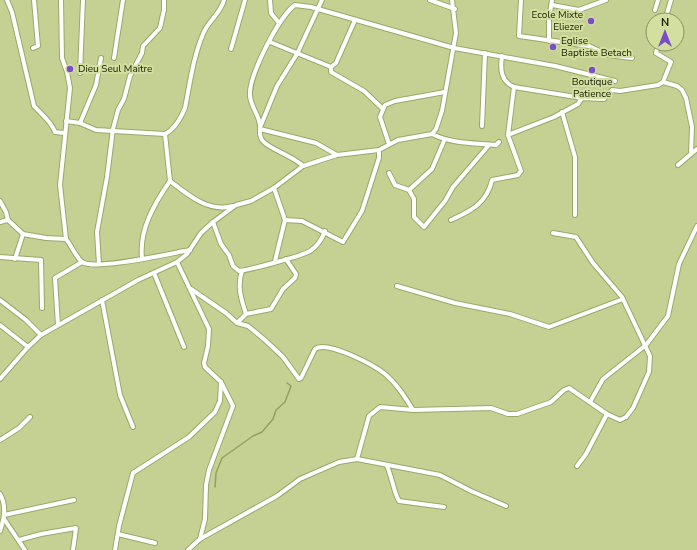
<svg xmlns="http://www.w3.org/2000/svg" width="697" height="550" font-family="'Nunito Sans',sans-serif">
<style>
.lines{fill:none;stroke-linecap:round;stroke-linejoin:round}
.stream{stroke:#949f63;stroke-width:1.5}
.minor-casing{stroke:#9ba769;stroke-width:6}
.minor{stroke:#fff;stroke-width:4}
.poi-dot{fill:#7b4dc6;stroke:#d2df9f;stroke-width:1.5}
.labels{text-anchor:middle;dominant-baseline:central;stroke-width:4;stroke-linejoin:round;paint-order:stroke}
.poi-label{font-size:10px;fill:#191d05;stroke:#d2df9f;text-anchor:start}
</style>
<rect width="100%" height="100%" fill="#c5d193"/>
<g class="lines">
<path class="stream" d="M 215,487 L 216,473 L 222,458 L 253,436 L 262,432 L 273,419 L 276,410 L 285,402 L 291,386 L 287,383"/>
<g class="minor-casing">
<g id="minor">
<path d="M 7,0 L 12,12 L 34,106 C 42,115 51,121 55,132 L 64,133"/>
<path d="M 61,0 L 62,58 L 67,72 L 70,88 L 60,185 L 66,239"/>
<path d="M 270,0 L 271,13 L 279,23"/>
<path d="M 430,0 L 455,9"/>
<path d="M 521,0 L 519,36 L 589,46 L 608,55 L 632,58"/>
<path d="M 552,5 L 579,10 L 606,0"/>
<path d="M 655,10 L 658,0"/>
<path d="M 665,20 L 671,0"/>
<path d="M 549,41 L 549,19 L 552,0"/>
<path d="M 270,42 L 331,67 L 336,63 L 355,20"/>
<path d="M 33,48 L 38,46 L 34,0"/>
<path d="M 231,49 L 245,0"/>
<path d="M 502,56 C 500,70 501,81 514,87 L 582,98"/>
<path d="M 114,58 L 123,0"/>
<path d="M 331,67 L 331,72 L 364,91 L 383,109"/>
<path d="M 80,73 L 83,0"/>
<path d="M 663,82 L 677,86 L 682,90 L 686,98 L 692,127 L 691,154"/>
<path d="M 562,112 L 575,157 L 575,215"/>
<path d="M 66,121 L 80,123 L 96,130 L 165,134 L 170,181 C 188,195 209,213 233,206"/>
<path d="M 80,123 L 96,85 L 101,58"/>
<path d="M 261,125 L 277,86 L 297,54 L 322,0"/>
<path d="M 482,126 L 485,53"/>
<path d="M 260,129 L 316,143 L 337,155"/>
<path d="M 165,134 C 175,129 181,118 185,108 C 190,83 193,58 203,34 C 208,21 221,13 224,0"/>
<path d="M 432,134 C 452,144 474,143 496,145 L 499,142"/>
<path d="M 508,135 L 554,117 L 578,104 L 582,98 L 604,99 L 612,90 L 620,91 L 658,85 L 663,82 L 671,62 L 656,53 L 658,44"/>
<path d="M 389,144 L 380,117 L 385,105 L 395,101 L 445,92"/>
<path d="M 678,165 L 697,149"/>
<path d="M 303,166 C 292,155 268,149 262,140 C 258,134 261,130 260,125 C 259,115 251,107 250,96 C 248,77 279,16 295,5 L 311,7 L 454,48 L 555,66 L 615,81"/>
<path d="M 389,173 L 395,185 L 409,190 L 414,199 L 414,217 L 424,227 L 445,201 L 453,187 L 489,145"/>
<path d="M 274,188 L 285,220 L 275,261"/>
<path d="M 409,190 L 432,169 L 444,141"/>
<path d="M 0,201 L 6,212 L 8,220 L 23,234 L 46,238 L 66,239 C 71,245 76,257 82,262 C 95,271 172,253 190,250"/>
<path d="M 285,220 L 302,221 L 343,242 L 362,211 L 379,158 L 379,150"/>
<path d="M 451,220 C 471,211 487,203 492,180 L 518,175 L 521,171 L 508,135 L 514,87"/>
<path d="M 0,222 L 8,220"/>
<path d="M 213,222 L 221,244 L 229,255 L 233,266 L 239,271 C 249,270 302,256 310,251 C 318,246 322,239 325,231"/>
<path d="M 0,257 L 41,260 L 42,308"/>
<path d="M 142,258 C 139,230 154,204 170,181"/>
<path d="M 15,259 L 23,234"/>
<path d="M 177,262 L 209,329 L 208,346 L 204,363 L 205,367 L 221,382 L 233,406 L 209,470 L 206,485 L 205,519 L 200,539"/>
<path d="M 99,264 L 97,232 L 107,177 L 113,129 L 118,110 L 124,99 L 130,76 L 142,53 L 143,46 L 160,28 L 164,10 L 164,0"/>
<path d="M 154,273 L 184,347"/>
<path d="M 397,286 L 455,303 L 510,314 L 549,327 L 623,299"/>
<path d="M 191,289 L 226,313 L 237,323 L 248,326 L 265,340 L 283,357 L 299,379 L 301,378 L 315,349 C 327,340 374,365 385,374 C 397,384 405,397 413,410"/>
<path d="M 0,300 L 26,320 L 41,335"/>
<path d="M 102,300 L 120,395 L 133,427"/>
<path d="M 246,314 L 271,309 L 283,289 L 295,278 L 296,274 L 286,259"/>
<path d="M 237,323 L 246,314 C 241,299 237,286 242,271"/>
<path d="M 0,325 L 28,347"/>
<path d="M 58,325 L 55,278 L 82,262"/>
<path d="M 0,379 L 28,347 L 41,335 L 138,280 L 177,262 L 187,254 L 201,233 L 213,222 L 236,205 L 251,201 L 274,188 L 303,166 L 337,155 L 379,150 L 398,140 L 432,134 L 436,129 L 442,111 L 456,33 L 452,0"/>
<path d="M 590,402 L 603,379 L 646,345 L 668,316 L 679,264 L 697,226"/>
<path d="M 0,440 L 19,428 L 30,417"/>
<path d="M 357,459 L 369,416 L 380,407 L 413,410 L 491,408 L 508,414 L 517,414 L 551,402 L 564,390 L 569,388 L 607,414 L 620,420 L 626,417 L 633,408 L 649,372 L 650,356 L 622,297 L 593,263 L 576,237 L 553,233"/>
<path d="M 387,466 C 392,477 394,493 399,501 L 444,507"/>
<path d="M 577,466 L 586,454 L 607,414"/>
<path d="M 0,494 C 7,506 4,519 0,531"/>
<path d="M 4,515 L 74,500"/>
<path d="M 4,519 L 25,550"/>
<path d="M 118,534 L 155,543"/>
<path d="M 19,540 L 41,534 L 76,528 L 73,550"/>
<path d="M 115,550 L 119,526 L 133,473 L 189,437 L 215,412 L 220,401 L 221,382"/>
<path d="M 188,550 L 200,539 L 277,496 L 300,479 L 339,462 L 357,459 L 440,475 L 471,491 L 506,506"/>
</g>
</g>
<use href="#minor" class="minor"/>
</g>
<g class="poi-dot">
<circle cx="591" cy="21" r="4"/>
<circle cx="553" cy="47" r="4"/>
<circle cx="70" cy="69" r="4"/>
<circle cx="592" cy="70" r="4"/>
</g>
<g class="labels">
<g class="poi-label">
<text x="583" y="15" text-anchor="end">Ecole Mixte<tspan x="583" dy="12">Eliezer</tspan></text>
<text x="561" y="41">Eglise<tspan x="561" dy="12">Baptiste Betach</tspan></text>
<text x="78" y="69">Dieu Seul Maitre</text>
<text x="592" y="82" text-anchor="middle">Boutique<tspan x="592" dy="12">Patience</tspan></text>
</g>
</g>
<g transform="translate(665 32)"><circle r="19" fill="#d2df9f" stroke="#889161"/>
<path d="M0-3L7 15L0 10L-7 15Z" fill="#7b4dc6"/>
<text y="-6" font-size="11" font-weight="bold" text-anchor="middle" fill="#191d05">N</text>
</g>
</svg>
